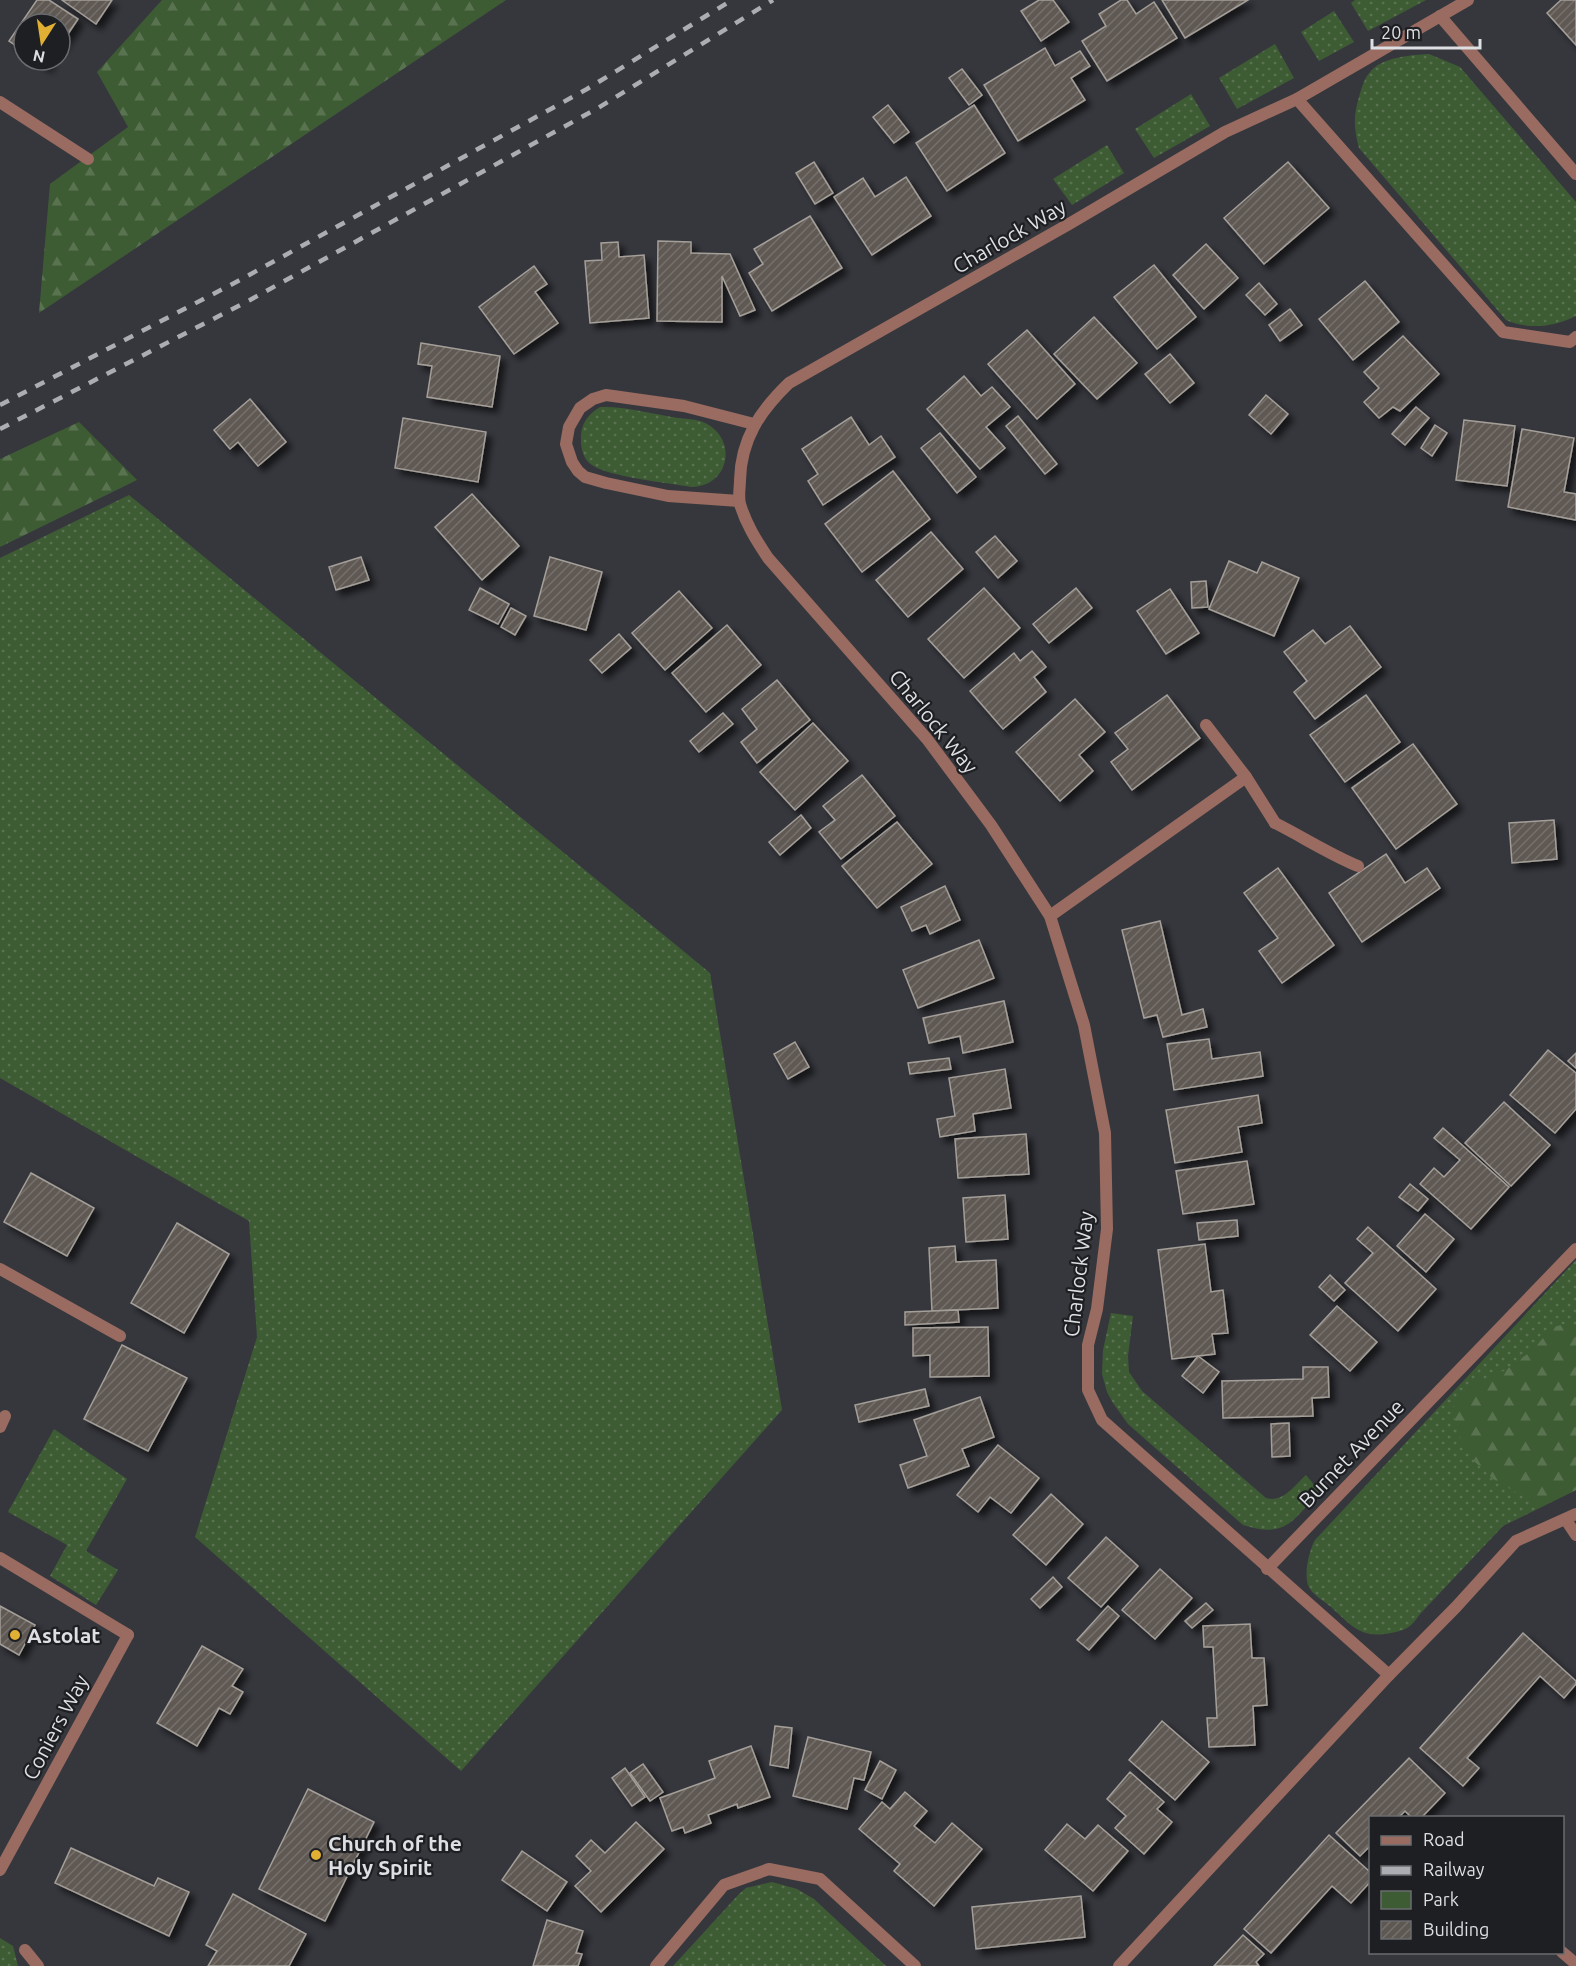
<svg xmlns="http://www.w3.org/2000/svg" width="1576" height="1966" font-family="Ubuntu,sans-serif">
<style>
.green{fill:url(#green-dots)}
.forest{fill:url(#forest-firs)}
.building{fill:url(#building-hatch);stroke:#a59f99;stroke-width:1.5;filter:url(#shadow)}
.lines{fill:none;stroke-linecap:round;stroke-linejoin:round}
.lane{stroke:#996b61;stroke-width:12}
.street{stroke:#996b61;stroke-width:12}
.rail{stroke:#acadb2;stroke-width:4.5;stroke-dasharray:10 10;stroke-linecap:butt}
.poi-dot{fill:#e1af34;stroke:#1e1f22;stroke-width:2}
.labels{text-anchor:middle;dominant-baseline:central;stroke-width:4.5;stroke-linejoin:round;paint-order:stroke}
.street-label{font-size:21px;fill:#dedfe3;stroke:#1e1f22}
.poi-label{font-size:21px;font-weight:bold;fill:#dedfe3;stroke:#1e1f22;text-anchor:start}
</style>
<defs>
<pattern id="green-dots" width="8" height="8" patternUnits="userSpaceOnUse" patternTransform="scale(1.5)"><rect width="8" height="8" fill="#3e5c34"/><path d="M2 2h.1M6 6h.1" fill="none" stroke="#597351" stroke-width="1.8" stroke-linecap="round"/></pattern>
<pattern id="forest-firs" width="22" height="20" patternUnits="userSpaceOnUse" patternTransform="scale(1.5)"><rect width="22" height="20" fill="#3e5c34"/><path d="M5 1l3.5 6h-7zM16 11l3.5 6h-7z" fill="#597351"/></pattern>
<pattern id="building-hatch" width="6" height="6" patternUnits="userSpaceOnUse" patternTransform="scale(1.5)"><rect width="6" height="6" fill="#5e5853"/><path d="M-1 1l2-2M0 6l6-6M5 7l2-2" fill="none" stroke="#75706c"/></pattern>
<filter id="shadow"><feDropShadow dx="5.5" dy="5.5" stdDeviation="3" flood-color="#0009"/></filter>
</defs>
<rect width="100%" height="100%" fill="#36373d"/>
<g class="green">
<path d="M 1355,0 L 1426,0 L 1368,31 L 1351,3 Z"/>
<path d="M 1334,11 L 1354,42 L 1319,61 L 1301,32 Z"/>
<path d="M 1275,44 L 1294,78 L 1237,109 L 1219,78 Z"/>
<path d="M 1429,54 L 1460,67 L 1576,202 L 1576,316 C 1554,327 1529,330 1506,320 L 1359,148 C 1354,128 1353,117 1359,97 C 1362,87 1364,78 1371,71 C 1383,57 1412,55 1429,54 Z"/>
<path d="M 1191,94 L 1210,126 L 1154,158 L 1135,129 Z"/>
<path d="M 1107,145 L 1124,173 L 1072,205 L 1053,179 Z"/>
<path d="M 600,407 C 625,406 653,414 678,418 C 686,419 698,419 705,423 C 738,439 730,486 692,487 C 669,483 609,477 592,465 C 584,460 581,450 581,441 C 580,425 587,415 600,407 Z"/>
<path d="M 129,495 L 710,973 L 782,1410 L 461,1771 L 195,1537 L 257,1337 L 249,1221 L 0,1078 L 0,558 Z"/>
<path d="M 1576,1260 L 1576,1490 L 1503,1526 L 1420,1614 C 1411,1627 1407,1630 1391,1633 C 1361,1639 1352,1626 1331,1607 C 1324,1601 1311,1594 1308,1585 C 1304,1572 1309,1551 1315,1540 Z"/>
<path d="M 1111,1313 L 1133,1316 L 1128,1356 L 1129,1372 L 1142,1391 L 1266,1498 C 1283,1503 1294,1486 1306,1475 L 1319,1491 C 1294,1520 1286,1539 1243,1525 L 1128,1424 L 1113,1403 L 1107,1392 L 1102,1374 L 1103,1350 Z"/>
<path d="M 54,1429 L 127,1479 L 86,1551 L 118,1570 L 96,1605 L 50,1576 L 67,1545 L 8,1512 Z"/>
<path d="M 772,1882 L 797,1889 L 814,1899 L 886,1966 L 673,1966 L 739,1894 L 746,1888 Z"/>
<path d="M 0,1938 L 13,1946 L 18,1966 L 0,1966 Z"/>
</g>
<g class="forest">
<path d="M 162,0 L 506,0 L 39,313 L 50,184 L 128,127 L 97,72 Z"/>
<path d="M 79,422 L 137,480 L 0,547 L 0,459 Z"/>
<path d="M 1564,1324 L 1576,1329 L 1576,1490 L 1541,1507 L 1493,1479 L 1475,1462 L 1460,1437 L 1453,1413 L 1455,1402 L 1464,1391 L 1475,1383 L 1506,1370 L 1534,1349 L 1551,1328 Z"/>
</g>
<g class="building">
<path d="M 37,0 L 49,0 L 78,19 L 60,46 L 60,24 L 24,24 L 24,51 L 9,41 Z"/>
<path d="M 62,0 L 112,0 L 96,24 Z"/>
<path d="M 1039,0 L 1053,0 L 1069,22 L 1041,41 L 1021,11 Z"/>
<path d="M 1121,0 L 1127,0 L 1136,14 L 1154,2 L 1177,38 L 1107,81 L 1082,41 L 1106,26 L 1099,14 Z"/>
<path d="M 1162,0 L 1248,0 L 1185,38 Z"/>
<path d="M 1561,0 L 1576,0 L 1576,45 L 1547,13 Z"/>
<path d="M 1045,48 L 1055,66 L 1080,51 L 1090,66 L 1071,78 L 1085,100 L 1018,141 L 984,85 Z"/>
<path d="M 36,60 L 50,60 L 46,67 Z"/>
<path d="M 962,69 L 982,95 L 969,105 L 949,78 Z"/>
<path d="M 888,105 L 909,132 L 894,143 L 873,117 Z"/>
<path d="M 974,105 L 1005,153 L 947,191 L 916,143 Z"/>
<path d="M 814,162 L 833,193 L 815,204 L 796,173 Z"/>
<path d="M 1288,162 L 1329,208 L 1264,264 L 1224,218 Z"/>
<path d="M 906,177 L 931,216 L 872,255 L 834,197 L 863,178 L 875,197 Z"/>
<path d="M 810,216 L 842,268 L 772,311 L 749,273 L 763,264 L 754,249 Z"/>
<path d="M 658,241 L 691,242 L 691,253 L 730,254 L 755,310 L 740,316 L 722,276 L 722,322 L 657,321 Z"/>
<path d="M 618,242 L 619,257 L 644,255 L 649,318 L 590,323 L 585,261 L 602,260 L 601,243 Z"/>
<path d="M 1206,244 L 1238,278 L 1204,309 L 1173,275 Z"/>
<path d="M 1154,265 L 1196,317 L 1157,349 L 1114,297 Z"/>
<path d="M 534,266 L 547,284 L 535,292 L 558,323 L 514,354 L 479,307 Z"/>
<path d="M 1365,281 L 1399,322 L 1353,360 L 1319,319 Z"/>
<path d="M 1259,283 L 1277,304 L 1265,315 L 1246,295 Z"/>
<path d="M 1290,309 L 1302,325 L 1280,341 L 1269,325 Z"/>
<path d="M 1094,317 L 1137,363 L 1097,399 L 1054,354 Z"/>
<path d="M 1027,330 L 1075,384 L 1037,419 L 988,364 Z"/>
<path d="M 1403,336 L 1439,374 L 1400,411 L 1393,407 L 1379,418 L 1364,402 L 1379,388 L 1364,372 Z"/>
<path d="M 421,343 L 500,356 L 492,407 L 427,397 L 432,366 L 418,364 Z"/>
<path d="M 1170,354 L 1194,383 L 1170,403 L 1145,374 Z"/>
<path d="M 964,376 L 981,396 L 992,387 L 1010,407 L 986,427 L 1005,448 L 980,469 L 927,409 Z"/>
<path d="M 1266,395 L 1288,414 L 1271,434 L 1249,415 Z"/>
<path d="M 250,399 L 286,442 L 258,466 L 238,442 L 230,449 L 214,430 Z"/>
<path d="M 1416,407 L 1429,418 L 1405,445 L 1392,434 Z"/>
<path d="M 1018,416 L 1057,464 L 1045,474 L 1006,426 Z"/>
<path d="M 851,417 L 869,445 L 881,436 L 895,457 L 823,505 L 808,481 L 818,474 L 802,449 Z"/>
<path d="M 403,418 L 486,432 L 478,482 L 395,468 Z"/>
<path d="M 1464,420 L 1515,426 L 1507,486 L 1456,480 Z"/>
<path d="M 1435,425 L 1447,433 L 1432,456 L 1421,448 Z"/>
<path d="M 1522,429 L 1574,438 L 1564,492 L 1576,494 L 1576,520 L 1508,507 Z"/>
<path d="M 940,433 L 976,477 L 957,493 L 921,448 Z"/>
<path d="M 893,471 L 930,519 L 862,572 L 825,524 Z"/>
<path d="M 472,494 L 519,546 L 482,580 L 435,527 Z"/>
<path d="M 931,532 L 963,569 L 908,617 L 876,580 Z"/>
<path d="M 995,536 L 1017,561 L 998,578 L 976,552 Z"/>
<path d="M 361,557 L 369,580 L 336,590 L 329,567 Z"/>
<path d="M 550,557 L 602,572 L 586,630 L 534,616 Z"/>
<path d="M 1229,561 L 1257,573 L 1262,562 L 1299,578 L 1274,636 L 1209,609 Z"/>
<path d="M 1206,581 L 1208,607 L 1192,608 L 1191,582 Z"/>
<path d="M 480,588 L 509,604 L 498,624 L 469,610 Z"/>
<path d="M 984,588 L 1020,628 L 964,678 L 928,639 Z"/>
<path d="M 1076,588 L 1092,608 L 1049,643 L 1033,624 Z"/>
<path d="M 1170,589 L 1199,633 L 1166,654 L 1137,611 Z"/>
<path d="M 679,591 L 712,628 L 665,670 L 632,633 Z"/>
<path d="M 511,608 L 526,616 L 515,635 L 501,627 Z"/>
<path d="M 727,625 L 761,665 L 706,712 L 672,673 Z"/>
<path d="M 1350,626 L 1381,667 L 1315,719 L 1294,692 L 1307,681 L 1284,652 L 1313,630 L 1325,644 Z"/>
<path d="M 619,634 L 631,648 L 602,673 L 590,660 Z"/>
<path d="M 1032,651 L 1046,667 L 1034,677 L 1046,692 L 1003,729 L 970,691 L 1014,653 L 1020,661 Z"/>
<path d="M 777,680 L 810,720 L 757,763 L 741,742 L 757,729 L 742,709 Z"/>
<path d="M 1167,695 L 1200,738 L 1132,790 L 1111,762 L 1128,749 L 1115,733 Z"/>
<path d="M 1366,695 L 1400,742 L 1345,782 L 1310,735 Z"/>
<path d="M 1075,699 L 1105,732 L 1079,755 L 1093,771 L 1060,801 L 1016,752 Z"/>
<path d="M 723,713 L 733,724 L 699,752 L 690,741 Z"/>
<path d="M 813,723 L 848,761 L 795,810 L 760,772 Z"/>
<path d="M 1413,744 L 1457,804 L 1396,849 L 1352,788 Z"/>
<path d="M 862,775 L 895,816 L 841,859 L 819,832 L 835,820 L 823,806 Z"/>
<path d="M 801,815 L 811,828 L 780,855 L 769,842 Z"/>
<path d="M 1554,820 L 1557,859 L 1512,863 L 1509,823 Z"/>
<path d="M 897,822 L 932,864 L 877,908 L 842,866 Z"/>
<path d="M 1386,854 L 1405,883 L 1427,868 L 1440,888 L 1362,942 L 1329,893 Z"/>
<path d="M 1278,868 L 1334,945 L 1282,983 L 1259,951 L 1278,938 L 1244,893 Z"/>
<path d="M 945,886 L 960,920 L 930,934 L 926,925 L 912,931 L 901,907 Z"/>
<path d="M 1160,921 L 1182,1015 L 1203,1009 L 1207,1027 L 1163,1037 L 1157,1015 L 1144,1018 L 1122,930 Z"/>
<path d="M 979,940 L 994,978 L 918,1008 L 903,970 Z"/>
<path d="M 1004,1001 L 1013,1042 L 963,1053 L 960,1036 L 929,1043 L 923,1018 Z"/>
<path d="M 1209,1039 L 1212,1059 L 1260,1052 L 1263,1076 L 1174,1090 L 1167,1044 Z"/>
<path d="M 795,1042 L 809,1067 L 788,1079 L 774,1054 Z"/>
<path d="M 1548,1050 L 1576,1073 L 1576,1109 L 1555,1133 L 1510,1095 Z"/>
<path d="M 1576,1053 L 1576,1068 L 1568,1061 Z"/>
<path d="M 949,1058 L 951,1069 L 910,1074 L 908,1063 Z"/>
<path d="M 1005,1069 L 1011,1108 L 973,1114 L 975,1131 L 940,1137 L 937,1119 L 955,1116 L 949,1078 Z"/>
<path d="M 1258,1095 L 1262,1123 L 1238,1127 L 1242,1152 L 1175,1163 L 1166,1110 Z"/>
<path d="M 1504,1102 L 1550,1145 L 1511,1186 L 1465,1143 Z"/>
<path d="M 1443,1128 L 1509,1187 L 1471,1229 L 1420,1184 L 1434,1168 L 1444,1177 L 1460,1160 L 1434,1138 Z"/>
<path d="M 1026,1134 L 1029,1174 L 958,1178 L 955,1139 Z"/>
<path d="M 1247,1161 L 1254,1204 L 1183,1214 L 1176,1171 Z"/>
<path d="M 31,1173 L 94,1208 L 67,1256 L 4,1222 Z"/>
<path d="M 1410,1184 L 1428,1199 L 1418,1211 L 1399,1197 Z"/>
<path d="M 1005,1195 L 1008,1239 L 966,1242 L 963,1198 Z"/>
<path d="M 1425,1214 L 1454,1239 L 1426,1272 L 1397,1246 Z"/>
<path d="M 1237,1220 L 1238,1236 L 1199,1240 L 1197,1223 Z"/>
<path d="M 177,1223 L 229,1254 L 184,1333 L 131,1303 Z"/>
<path d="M 1368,1227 L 1436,1289 L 1398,1331 L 1345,1283 L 1373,1253 L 1357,1239 Z"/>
<path d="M 1205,1244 L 1211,1292 L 1223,1290 L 1228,1333 L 1212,1334 L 1215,1354 L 1172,1359 L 1158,1250 Z"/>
<path d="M 955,1246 L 956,1262 L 996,1260 L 998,1308 L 932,1311 L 929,1248 Z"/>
<path d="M 1330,1275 L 1345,1290 L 1334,1301 L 1319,1287 Z"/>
<path d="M 1337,1306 L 1377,1342 L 1350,1371 L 1310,1335 Z"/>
<path d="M 958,1310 L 959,1322 L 905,1325 L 905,1312 Z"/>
<path d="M 988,1327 L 989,1376 L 930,1377 L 930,1355 L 913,1356 L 913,1328 Z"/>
<path d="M 122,1345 L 187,1378 L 148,1451 L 84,1419 Z"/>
<path d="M 1198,1356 L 1219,1372 L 1203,1393 L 1182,1376 Z"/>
<path d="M 1303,1367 L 1328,1367 L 1329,1397 L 1312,1398 L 1313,1416 L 1223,1418 L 1222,1381 L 1303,1379 Z"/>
<path d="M 925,1389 L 929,1406 L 859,1422 L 855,1405 Z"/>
<path d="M 980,1397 L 994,1437 L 962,1449 L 969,1466 L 908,1488 L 900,1465 L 927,1456 L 914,1420 Z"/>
<path d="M 1289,1423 L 1290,1456 L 1272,1457 L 1271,1424 Z"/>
<path d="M 998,1445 L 1039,1478 L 1011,1513 L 990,1497 L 978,1512 L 957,1495 Z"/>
<path d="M 1051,1494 L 1083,1524 L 1046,1565 L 1013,1535 Z"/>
<path d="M 1106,1537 L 1138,1566 L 1101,1607 L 1068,1578 Z"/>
<path d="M 1160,1569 L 1192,1598 L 1155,1639 L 1122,1610 Z"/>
<path d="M 1053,1577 L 1062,1587 L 1040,1608 L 1031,1599 Z"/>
<path d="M 1206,1603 L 1213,1610 L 1192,1628 L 1185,1621 Z"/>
<path d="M 0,1606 L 35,1625 L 19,1655 L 0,1644 Z"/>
<path d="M 1108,1606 L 1119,1616 L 1089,1650 L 1077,1640 Z"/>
<path d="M 1250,1624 L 1252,1658 L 1264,1658 L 1267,1705 L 1253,1706 L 1255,1745 L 1209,1747 L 1207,1718 L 1217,1718 L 1213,1647 L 1204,1647 L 1203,1626 Z"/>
<path d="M 1523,1633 L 1576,1681 L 1576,1684 L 1564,1698 L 1540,1676 L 1467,1758 L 1479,1768 L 1463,1786 L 1420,1748 Z"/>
<path d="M 202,1646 L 243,1669 L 232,1686 L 243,1692 L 230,1714 L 219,1708 L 197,1746 L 157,1723 Z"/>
<path d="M 1162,1721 L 1209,1762 L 1175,1800 L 1129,1760 Z"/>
<path d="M 775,1726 L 792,1728 L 788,1768 L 770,1765 Z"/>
<path d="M 808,1737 L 871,1752 L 864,1780 L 854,1778 L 847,1809 L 793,1796 Z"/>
<path d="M 751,1746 L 770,1797 L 738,1808 L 737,1804 L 708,1815 L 711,1823 L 685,1833 L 683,1827 L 672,1831 L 660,1798 L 715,1778 L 709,1761 Z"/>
<path d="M 1409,1758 L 1445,1793 L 1421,1818 L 1412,1818 L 1405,1811 L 1398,1818 L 1370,1818 L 1370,1846 L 1360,1856 L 1336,1833 Z"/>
<path d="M 880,1761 L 896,1770 L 882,1799 L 865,1790 Z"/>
<path d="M 643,1764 L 663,1792 L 650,1801 L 630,1773 Z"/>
<path d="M 625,1768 L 645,1797 L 632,1806 L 612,1778 Z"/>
<path d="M 1130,1772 L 1164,1802 L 1157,1809 L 1172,1822 L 1144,1854 L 1115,1828 L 1126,1816 L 1107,1799 Z"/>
<path d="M 308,1789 L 374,1822 L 325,1921 L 259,1889 Z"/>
<path d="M 905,1792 L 927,1811 L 914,1826 L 935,1843 L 952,1823 L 982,1849 L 934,1906 L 894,1871 L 900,1864 L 859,1829 L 882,1802 L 890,1809 Z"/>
<path d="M 636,1822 L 664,1849 L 601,1912 L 575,1886 L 591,1871 L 576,1856 L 591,1840 L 605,1853 Z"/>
<path d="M 1067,1824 L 1085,1839 L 1098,1825 L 1128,1851 L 1093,1891 L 1045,1850 Z"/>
<path d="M 1329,1835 L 1370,1872 L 1370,1882 L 1351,1903 L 1332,1886 L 1271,1953 L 1244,1929 Z"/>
<path d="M 71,1848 L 154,1886 L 158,1878 L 189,1892 L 169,1936 L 55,1883 Z"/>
<path d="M 522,1851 L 567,1882 L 547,1911 L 502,1880 Z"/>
<path d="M 233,1894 L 306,1934 L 289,1966 L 208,1966 L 217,1951 L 206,1945 Z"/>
<path d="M 1081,1896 L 1085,1937 L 976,1949 L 972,1907 Z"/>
<path d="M 547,1920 L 583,1931 L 576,1953 L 582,1954 L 578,1966 L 533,1966 Z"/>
<path d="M 1243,1935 L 1264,1954 L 1256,1962 L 1259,1966 L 1214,1966 Z"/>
</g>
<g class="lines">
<g class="lane">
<path d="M 0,102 L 88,159"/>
<path d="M 1275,823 C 1303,837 1329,854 1358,866"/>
<path d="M 0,1427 L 5,1416"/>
<path d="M 0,1558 L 128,1635"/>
<path d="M 25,1950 L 38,1966"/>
<path d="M 1562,1952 L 1576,1964"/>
</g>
<g class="street">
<path d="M 1440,16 L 1576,174"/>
<path d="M 1297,99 L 1503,332 L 1570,342 L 1576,337"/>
<path d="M 739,501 L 668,496 L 606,483 L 585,477 L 578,471 L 572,462 L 566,444 L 569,427 L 580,408 L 593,399 L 606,395 L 684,406 L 754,424"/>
<path d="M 1206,725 L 1246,777 L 1275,823"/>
<path d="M 1050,916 L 1246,777"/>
<path d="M 0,1269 L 120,1336"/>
<path d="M 1566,1520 L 1576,1535"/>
<path d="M 1267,1569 L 1576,1249"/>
<path d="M 1389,1675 L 1102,1420 L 1088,1390 L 1088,1345 L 1097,1309 L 1107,1229 L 1105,1133 L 1084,1025 L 1050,916 L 991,825 L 927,739 L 768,558 C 756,540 746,524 740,504 C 738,496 740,488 740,480 C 741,439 760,411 789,383 L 1069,224 L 1225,132 L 1297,99 L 1468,0"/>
<path d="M 0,1870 L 128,1635"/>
<path d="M 656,1966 L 724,1885 L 769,1869 L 820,1879 L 915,1966"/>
<path d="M 1119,1966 L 1389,1675 L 1456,1607 L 1516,1541 L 1576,1514"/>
</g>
<g class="rail">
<path d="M 0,405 L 240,280 L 587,89 L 732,0"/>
<path d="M 0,429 L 250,300 L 598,108 L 773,0"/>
</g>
</g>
<g class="poi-dot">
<circle cx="15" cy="1635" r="6"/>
<circle cx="316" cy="1855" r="6"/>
</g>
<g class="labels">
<g class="street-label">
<text transform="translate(1009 236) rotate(-30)">Charlock Way</text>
<text transform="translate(934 721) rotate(51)">Charlock Way</text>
<text transform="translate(1078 1274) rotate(-83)">Charlock Way</text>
<text transform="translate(1351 1453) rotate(-46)">Burnet Avenue</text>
<text transform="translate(55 1727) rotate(-62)">Coniers Way</text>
</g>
<g class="poi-label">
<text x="27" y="1635">Astolat</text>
<text x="328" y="1843">Church of the<tspan x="328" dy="24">Holy Spirit</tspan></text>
</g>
</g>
<rect x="1369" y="1816" width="195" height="138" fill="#1e1f22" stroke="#6b6c6f" stroke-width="1.5"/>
<rect x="1381" y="1836" width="30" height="9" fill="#996b61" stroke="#6b6c6f" stroke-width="1.5"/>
<text x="1423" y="1846" font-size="18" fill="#dedfe3">Road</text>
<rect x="1381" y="1866" width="30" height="9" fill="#acadb2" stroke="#6b6c6f" stroke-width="1.5"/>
<text x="1423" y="1876" font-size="18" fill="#dedfe3">Railway</text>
<rect x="1381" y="1891" width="30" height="18" fill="#3e5c34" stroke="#6b6c6f" stroke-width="1.5"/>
<text x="1423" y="1906" font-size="18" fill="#dedfe3">Park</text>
<rect x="1381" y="1921" width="30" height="18" fill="url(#building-hatch)" stroke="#6b6c6f" stroke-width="1.5"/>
<text x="1423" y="1936" font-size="18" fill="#dedfe3">Building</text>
<g transform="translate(42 42) rotate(192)"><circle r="28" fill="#1e1f22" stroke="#6b6c6f" stroke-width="1.5"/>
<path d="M0-4.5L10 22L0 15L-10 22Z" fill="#e1af34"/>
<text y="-9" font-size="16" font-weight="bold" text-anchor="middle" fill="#dedfe3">N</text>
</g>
<path d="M1372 39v9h108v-9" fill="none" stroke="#dedfe3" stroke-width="3"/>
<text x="1381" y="39" font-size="18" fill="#dedfe3" stroke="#1e1f22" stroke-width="4.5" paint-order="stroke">20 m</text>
</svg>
